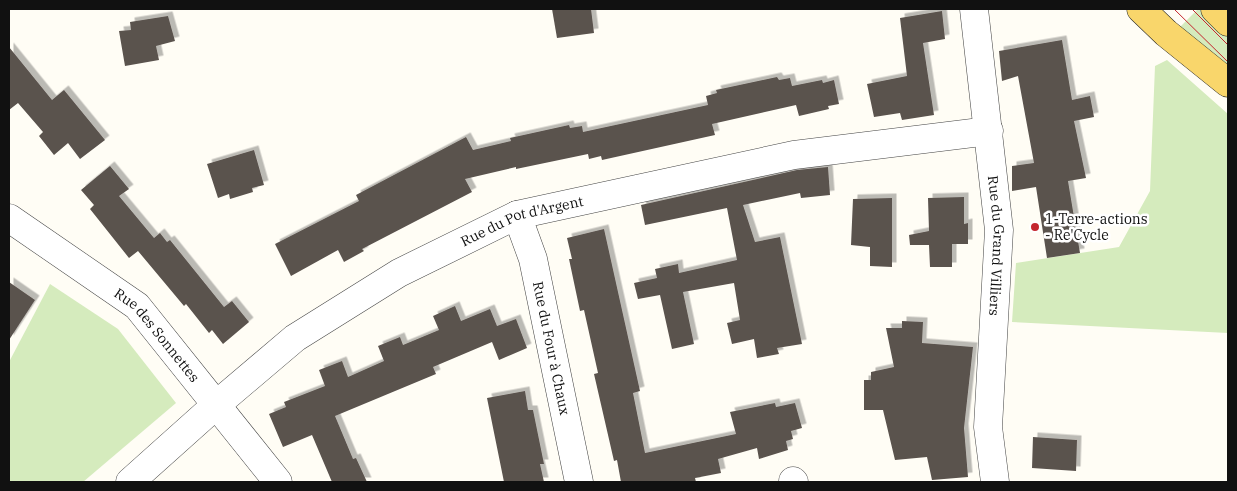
<svg xmlns="http://www.w3.org/2000/svg" width="1237" height="491" font-family="'IBM Plex Serif',serif">
<style>
.green{fill:#d5ebbd}
.building{fill:#5a524d;filter:url(#shadow)}
.lines{fill:none;stroke-linecap:round;stroke-linejoin:round}
.minor-casing{stroke:#444;stroke-width:29}
.major-casing{stroke:#222;stroke-width:29}
.minor{stroke:#fff;stroke-width:28}
.major{stroke:#f9d66b;stroke-width:28}
.tram{stroke:#c4262e;stroke-width:1}
.poi-dot{fill:#c4262e;stroke:#fff;stroke-width:2}
.labels{text-anchor:middle;dominant-baseline:central;stroke-width:5;stroke-linejoin:round;paint-order:stroke}
.poi-label{font-size:14px;fill:#111;stroke:#fff;text-anchor:start}
.street-label{font-size:14px;fill:#111;stroke:#fff}
</style>
<defs>
<filter id="shadow"><feDropShadow dx="4.5" dy="-4.5" stdDeviation="0" flood-color="#0004"/></filter>
</defs>
<rect width="100%" height="100%" fill="#fffdf5"/>
<g class="green">
<path d="M 1198,9 L 1211,9 L 1228,28 L 1228,75 L 1175,32 Z"/>
<path d="M 1167,60 L 1228,114 L 1228,333 L 1012,322 L 1016,263 L 1119,247 L 1150,191 L 1155,66 Z"/>
<path d="M 50,284 L 118,329 L 176,403 L 83,482 L 9,482 L 9,362 Z"/>
</g>
<g class="building">
<path d="M 552,9 L 591,9 L 594,33 L 557,38 Z"/>
<path d="M 942,11 L 945,39 L 923,43 L 934,115 L 902,120 L 900,113 L 874,117 L 867,84 L 907,76 L 900,18 Z"/>
<path d="M 168,16 L 175,41 L 156,46 L 159,60 L 125,66 L 119,31 L 131,30 L 130,22 Z"/>
<path d="M 1062,40 L 1072,100 L 1090,96 L 1094,117 L 1074,121 L 1086,178 L 1068,181 L 1080,253 L 1047,258 L 1036,187 L 1012,191 L 1012,166 L 1034,163 L 1018,76 L 1002,81 L 999,51 Z"/>
<path d="M 9,47 L 52,100 L 64,90 L 105,140 L 80,159 L 68,143 L 54,155 L 39,136 L 43,132 L 18,103 L 9,110 Z"/>
<path d="M 777,77 L 779,80 L 790,78 L 792,86 L 822,80 L 823,83 L 834,80 L 839,104 L 828,106 L 829,109 L 799,116 L 796,105 L 712,124 L 715,135 L 602,160 L 601,156 L 589,159 L 588,154 L 516,169 L 516,167 L 465,179 L 472,192 L 362,249 L 364,251 L 344,262 L 338,250 L 291,276 L 275,244 L 359,201 L 356,195 L 466,137 L 473,150 L 511,141 L 510,138 L 569,125 L 570,128 L 582,126 L 583,132 L 708,105 L 706,96 L 717,93 L 716,90 Z"/>
<path d="M 254,150 L 264,185 L 252,188 L 253,192 L 230,199 L 229,194 L 218,198 L 207,164 Z"/>
<path d="M 110,166 L 129,189 L 119,196 L 154,238 L 160,233 L 167,242 L 170,240 L 224,307 L 232,301 L 249,322 L 223,344 L 212,330 L 209,333 L 186,304 L 184,306 L 138,251 L 129,258 L 90,209 L 94,205 L 81,190 Z"/>
<path d="M 828,167 L 830,195 L 801,198 L 800,193 L 743,205 L 755,242 L 780,237 L 802,344 L 777,348 L 779,354 L 757,358 L 754,339 L 732,344 L 727,323 L 740,320 L 734,283 L 683,292 L 694,344 L 672,349 L 660,295 L 638,299 L 634,283 L 657,278 L 655,269 L 678,264 L 679,273 L 737,260 L 727,208 L 645,225 L 641,205 L 797,170 Z"/>
<path d="M 964,197 L 964,224 L 968,223 L 968,244 L 952,244 L 952,267 L 930,267 L 929,245 L 910,245 L 909,235 L 929,231 L 928,198 Z"/>
<path d="M 892,198 L 892,267 L 870,266 L 870,247 L 851,245 L 853,199 Z"/>
<path d="M 604,229 L 640,391 L 633,393 L 645,453 L 736,434 L 730,412 L 775,403 L 776,407 L 795,403 L 802,428 L 791,431 L 793,439 L 786,441 L 788,450 L 759,459 L 757,448 L 718,459 L 721,473 L 695,478 L 696,482 L 621,482 L 617,460 L 614,461 L 594,374 L 598,373 L 584,310 L 580,311 L 569,259 L 572,259 L 567,238 Z"/>
<path d="M 9,282 L 35,300 L 9,340 Z"/>
<path d="M 455,306 L 461,321 L 490,309 L 497,326 L 516,319 L 527,348 L 499,360 L 492,342 L 433,367 L 436,374 L 335,416 L 353,459 L 356,458 L 367,482 L 332,482 L 312,435 L 283,447 L 269,414 L 286,407 L 284,402 L 325,386 L 319,370 L 342,361 L 348,377 L 384,361 L 378,346 L 400,337 L 403,345 L 439,330 L 433,316 Z"/>
<path d="M 902,321 L 923,322 L 922,343 L 973,347 L 964,428 L 968,477 L 932,480 L 927,457 L 895,460 L 883,410 L 864,410 L 864,380 L 871,380 L 871,372 L 894,367 L 886,328 L 902,328 Z"/>
<path d="M 525,391 L 528,410 L 533,410 L 544,464 L 540,464 L 544,482 L 504,482 L 487,398 Z"/>
<path d="M 1033,437 L 1077,440 L 1076,471 L 1032,468 Z"/>
</g>
<g class="lines">
<g class="minor-casing">
<g id="minor">
<path id="s1" d="M 974,9 L 999,230 L 988,427 L 995,482"/>
<path id="s2" d="M 517,215 L 533,259 L 579,482"/>
<path id="s3" d="M 9,218 L 137,306 L 278,482"/>
<path d="M 793,481 L 794,482"/>
<path id="s4" d="M 130,482 L 216,405 L 295,338 L 399,273 L 517,215 L 794,155 L 989,131"/>
</g>
</g>
<g class="major-casing">
<g id="major">
<path d="M 1141,9 L 1166,33 L 1228,83"/>
<path d="M 1215,9 L 1228,22"/>
</g>
</g>
<use href="#minor" class="minor"/>
<use href="#major" class="major"/>
<g class="tram">
<path d="M 1174,9 L 1228,62"/>
<path d="M 1192,9 L 1228,45"/>
</g>
</g>
<circle class="poi-dot" cx="1035" cy="227" r="5"/>
<g class="labels">
<g class="poi-label">
<text x="1045" y="219">1-Terre-actions<tspan x="1045" dy="16">- Re'Cycle</tspan></text>
</g>
<g class="street-label">
<text stroke="none"><textPath href="#s4" startOffset="476">Rue du Pot d'Argent</textPath></text>
<text stroke="none"><textPath href="#s1" startOffset="238">Rue du Grand Villiers</textPath></text>
<text stroke="none"><textPath href="#s3" startOffset="190">Rue des Sonnettes</textPath></text>
<text stroke="none"><textPath href="#s2" startOffset="138">Rue du Four à Chaux</textPath></text>
</g>
</g>
<rect width="1237" height="491" fill="none" stroke="#111111" stroke-width="20"/>
</svg>
